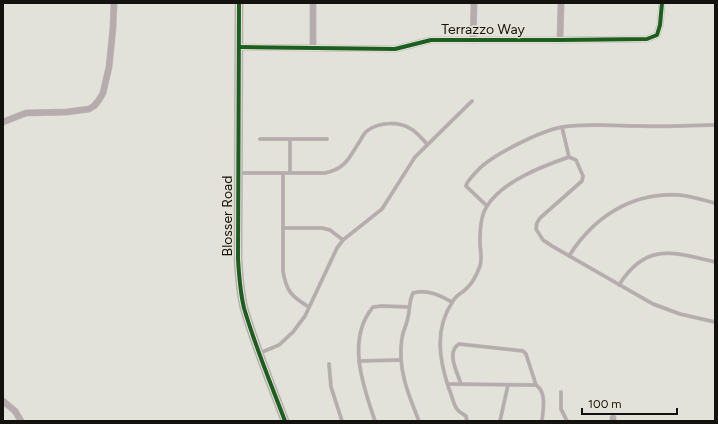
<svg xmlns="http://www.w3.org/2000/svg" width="718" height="424" font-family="Figtree,sans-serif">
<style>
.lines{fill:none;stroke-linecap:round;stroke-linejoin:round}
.service-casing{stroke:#c0bfba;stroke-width:4}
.minor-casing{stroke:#c0bfba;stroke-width:7}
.tertiary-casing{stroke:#c0bfba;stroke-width:9}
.service{stroke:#b6acae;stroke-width:3}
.minor{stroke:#b6acae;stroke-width:6}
.tertiary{stroke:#b6acae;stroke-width:8}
.cycleway-casing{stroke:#e6e3d6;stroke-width:6}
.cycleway{stroke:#1b5e20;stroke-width:4}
.labels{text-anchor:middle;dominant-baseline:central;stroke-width:3;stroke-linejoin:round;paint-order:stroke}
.street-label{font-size:14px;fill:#13120e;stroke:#e6e3d6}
</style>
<rect width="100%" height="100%" fill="#e2e1da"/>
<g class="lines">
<g class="service-casing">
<g id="service">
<path d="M 562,127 L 569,157"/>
<path d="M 260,139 L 327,139"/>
<path d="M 239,173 L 325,173 C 344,169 348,160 358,144 C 361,140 363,134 367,131 C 378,122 399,121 411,129 C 417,132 422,139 427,144"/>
<path d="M 283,173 L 283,271 C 286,291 292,297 309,307"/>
<path d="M 290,173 L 290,139"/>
<path d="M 487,206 L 468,188 L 466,186 L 467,183 C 471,177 476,172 481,167 C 497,153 542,130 563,127 C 589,123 615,126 642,126 C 666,127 691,125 715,125"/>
<path d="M 283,228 L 322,228 L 330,230 L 343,240"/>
<path d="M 569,256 C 593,218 631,192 679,195 C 691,196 703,200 715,203"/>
<path d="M 619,285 C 646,242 673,252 715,262"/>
<path d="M 260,353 L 279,345 L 293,332 L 305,316 L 337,248 L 343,240 L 382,209 L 415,157 L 472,101"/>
<path d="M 359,361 L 401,360"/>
<path d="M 329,364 L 331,387 L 342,421"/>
<path d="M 448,384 L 536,385 C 547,392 543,410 542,421"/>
<path d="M 461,384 C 457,372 446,352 459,344 L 523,351 L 526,354 L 536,385"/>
<path d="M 561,392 L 561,409 L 567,421"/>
<path d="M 375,421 C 363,386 346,339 373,307 L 382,306 L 409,307"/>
<path d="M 419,421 C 408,394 397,367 402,338 C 403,331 407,324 408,317 C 410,309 409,301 413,293 C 428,289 439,295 452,302"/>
<path d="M 467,421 L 466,416 C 463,414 459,412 457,409 C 453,404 452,395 449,389 C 439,359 434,329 453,301 C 456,295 462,293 466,289 C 473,283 477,274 480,266 C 482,259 481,252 480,245 C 480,232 480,217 487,206 C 503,181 543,166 569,157 L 576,160 L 583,176 L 582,181 L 540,218 L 537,223 L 536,229 L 543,240 L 552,246 L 653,304 L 680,314 L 715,322"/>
<path d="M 500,421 L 508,385"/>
</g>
</g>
<g class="minor-casing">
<g id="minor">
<path d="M 313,3 L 313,48"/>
<path d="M 473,40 L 474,3"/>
<path d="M 560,40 L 561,3"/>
<path d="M 239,47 L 395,49 L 431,40 L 560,40 L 647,39 L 657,35 L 660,25 L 662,3"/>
<path d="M 3,122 L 26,113 L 67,112 L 89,109 L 94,106 L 99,100 L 103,93 L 109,67 L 113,28 L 114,3"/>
<path d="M 3,401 L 15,411 L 21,421"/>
<path d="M 613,418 L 613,421"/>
</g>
</g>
<g class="tertiary-casing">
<path id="tertiary" d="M 239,3 L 238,259 C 239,275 240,292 244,308 C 255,346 271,384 285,421"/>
</g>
<use href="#service" class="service"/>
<use href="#minor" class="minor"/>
<use href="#tertiary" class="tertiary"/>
<g class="cycleway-casing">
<g id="cycleway">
<path d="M 239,3 L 238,259 C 239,275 240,292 244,308 C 255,346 271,384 285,421"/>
<path d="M 239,47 L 395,49 L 431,40 L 560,40 L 647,39 L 657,35 L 660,25 L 662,3"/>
</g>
</g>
<use href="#cycleway" class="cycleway"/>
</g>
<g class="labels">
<g class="street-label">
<text x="483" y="29">Terrazzo Way</text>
<text transform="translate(227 216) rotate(-90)">Blosser Road</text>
</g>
</g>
<rect width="718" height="424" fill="none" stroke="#13120e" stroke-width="8"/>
<path d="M582 408v6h95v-6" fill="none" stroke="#13120e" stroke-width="2"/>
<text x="588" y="408" font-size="12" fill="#13120e" stroke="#e6e3d6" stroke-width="3" paint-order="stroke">100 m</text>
</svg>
